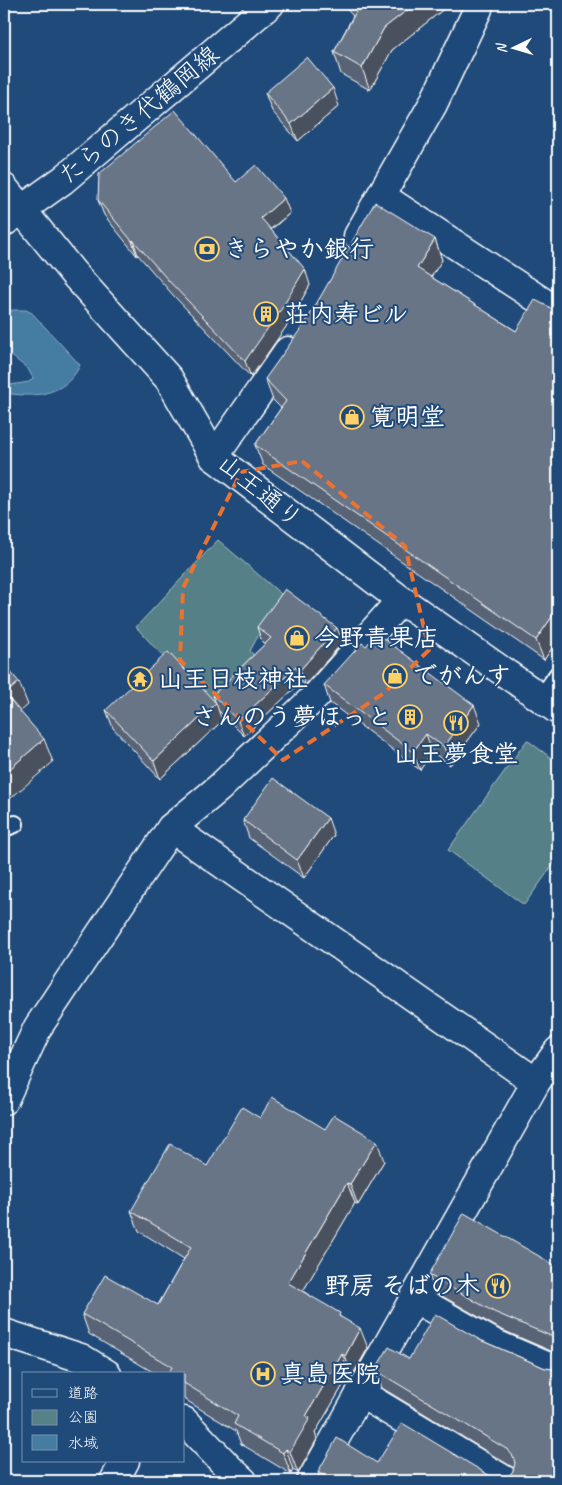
<svg xmlns="http://www.w3.org/2000/svg" width="562" height="1485" font-family="Caveat,'Klee One',sans-serif">
<style>
.green{fill:#578087;stroke:#abc0c3}
.water{fill:#457ca1;stroke:#8fb0c7}
.lines{fill:none;stroke-linecap:round;stroke-linejoin:round}
.service-casing{stroke:#fff;stroke-width:20}
.minor-casing{stroke:#fff;stroke-width:31}
.tertiary-casing{stroke:#fff;stroke-width:31}
.secondary-casing{stroke:#fff;stroke-width:31}
.service{stroke:#1f4a7a;stroke-width:16}
.minor{stroke:#1f4a7a;stroke-width:28}
.tertiary{stroke:#1f4a7a;stroke-width:28}
.secondary{stroke:#1f4a7a;stroke-width:28}
.wall{fill:#596474;stroke:#fff}
.shaded-wall{fill:#49515e;stroke:#fff}
.building{fill:#687487;stroke:#fff}
.marked{fill:none;stroke:#eb7230;stroke-width:4;stroke-dasharray:10 6;stroke-linejoin:round}
.labels{text-anchor:middle;dominant-baseline:central;stroke-width:4;stroke-linejoin:round;paint-order:stroke}
.street-label{font-size:25px;fill:#fff;stroke:#1f4a7a}
.poi-label{font-size:25px;font-weight:bold;fill:#fff;stroke:#1f4a7a;text-anchor:start}
</style>
<rect width="100%" height="100%" fill="#1f4a7a"/>
<filter id="ink" filterUnits="userSpaceOnUse"><feTurbulence type="fractalNoise" baseFrequency=".02" numOctaves="2"/><feDisplacementMap in="SourceGraphic" scale="10" xChannelSelector="R" yChannelSelector="G"/><feConvolveMatrix kernelMatrix="1 2 1 2 8 2 1 2 1" color-interpolation-filters="sRGB"/></filter>
<g filter="url(#ink)">
<g class="green">
<path d="M 218,540 L 281,594 L 250,651 L 261,663 L 211,709 L 136,627 Z"/>
<path d="M 527,740 L 558,763 L 558,858 L 524,905 L 448,850 Z"/>
</g>
<path class="water" d="M 15,310 L 26,310 L 32,313 L 80,365 C 70,388 47,396 24,395 C 17,395 10,393 4,394 L 4,386 L 29,382 L 33,378 L 28,369 L 4,350 L 4,311 Z"/>
<g class="lines">
<g class="service-casing">
<g id="service">
<path d="M 541,698 L 558,674"/>
<path d="M 4,828 L 15,824"/>
</g>
</g>
<g class="minor-casing">
<g id="minor">
<path d="M 381,196 L 558,312"/>
<path d="M 358,236 L 433,104 L 478,9 L 475,4"/>
<path d="M 214,457 L 288,351"/>
<path d="M 171,828 L 536,1082"/>
<path d="M 4,1100 L 38,1027 L 171,828 L 219,788 L 316,696 L 401,600"/>
<path d="M 414,1298 L 493,1343 L 558,1371"/>
<path d="M 4,1333 L 81,1358 L 107,1374"/>
<path d="M 360,1393 L 506,1481"/>
<path d="M 184,1421 L 229,1468 L 243,1481"/>
<path d="M 114,1481 L 125,1461"/>
<path d="M 311,1481 L 536,1082 L 558,1051"/>
</g>
</g>
<g class="tertiary-casing">
<path id="tertiary" d="M 4,188 L 74,274 L 169,379 L 214,457 L 401,600 L 558,710"/>
</g>
<g class="secondary-casing">
<path id="secondary" d="M 4,222 L 63,180 L 270,4"/>
</g>
<use href="#service" class="service"/>
<use href="#minor" class="minor"/>
<use href="#tertiary" class="tertiary"/>
<use href="#secondary" class="secondary"/>
</g>
<g class="wall">
<path d="M 342,4 L 450,4 L 392,50 L 370,90 L 341,74 L 334,52 L 353,16 Z"/>
<path d="M 265,93 L 339,106 L 298,141 L 272,111 Z"/>
<path d="M 236,182 L 290,213 L 271,230 L 310,285 L 288,324 L 251,377 L 173,295 L 138,255 L 137,256 L 104,215 L 98,200 Z"/>
<path d="M 435,239 L 442,260 L 431,277 L 516,331 L 558,313 L 558,639 L 544,660 L 263,465 L 255,445 L 281,408 L 273,400 L 265,379 Z"/>
<path d="M 257,627 L 343,642 L 305,685 L 301,682 L 244,736 L 218,710 L 213,695 L 265,644 L 262,642 Z"/>
<path d="M 324,685 L 481,723 L 450,765 L 432,752 L 420,770 L 330,703 Z"/>
<path d="M 106,710 L 222,721 L 160,779 L 113,728 Z"/>
<path d="M 243,820 L 334,835 L 304,878 L 249,838 Z"/>
<path d="M 260,1118 L 325,1129 L 384,1161 L 358,1205 L 355,1203 L 303,1291 L 341,1317 L 368,1348 L 352,1376 L 349,1375 L 315,1433 L 317,1439 L 298,1473 L 293,1470 L 291,1474 L 241,1444 L 236,1431 L 184,1399 L 184,1374 L 156,1374 L 89,1334 L 82,1314 L 158,1305 L 184,1259 L 139,1231 L 131,1211 L 207,1166 Z"/>
<path d="M 558,1267 L 558,1354 L 500,1329 L 435,1292 L 429,1275 Z"/>
<path d="M 480,1340 L 545,1368 L 553,1369 L 558,1481 L 321,1481 L 318,1472 L 377,1463 L 492,1477 L 500,1479 L 508,1477 L 513,1471 L 514,1468 L 382,1388 L 375,1370 L 409,1359 Z"/>
</g>
<g class="shaded-wall">
<path d="M 415,4 L 450,4 L 392,50 L 370,90 L 362,68 L 384,28 Z"/>
<path d="M 333,88 L 339,106 L 298,141 L 291,124 Z"/>
<path d="M 284,198 L 290,213 L 266,233 L 261,218 Z"/>
<path d="M 435,239 L 442,260 L 424,288 L 417,268 Z"/>
<path d="M 133,240 L 138,255 L 137,256 L 132,241 Z"/>
<path d="M 305,269 L 310,285 L 288,324 L 251,377 L 245,361 Z"/>
<path d="M 558,513 L 558,538 L 552,522 Z"/>
<path d="M 558,608 L 558,639 L 544,660 L 536,640 Z"/>
<path d="M 337,628 L 343,642 L 305,685 L 300,670 Z"/>
<path d="M 296,667 L 301,682 L 244,736 L 238,721 Z"/>
<path d="M 19,682 L 28,705 L 14,717 L 5,694 Z"/>
<path d="M 216,703 L 222,721 L 160,779 L 154,761 Z"/>
<path d="M 474,705 L 481,723 L 450,765 L 444,747 Z"/>
<path d="M 426,734 L 432,752 L 420,770 L 413,752 Z"/>
<path d="M 44,739 L 53,762 L 4,804 L 4,774 Z"/>
<path d="M 328,818 L 334,835 L 304,878 L 297,860 Z"/>
<path d="M 377,1141 L 384,1161 L 358,1205 L 350,1184 Z"/>
<path d="M 347,1183 L 355,1203 L 296,1303 L 288,1283 Z"/>
<path d="M 360,1328 L 368,1348 L 352,1376 L 345,1356 Z"/>
<path d="M 342,1354 L 349,1375 L 315,1433 L 317,1439 L 298,1473 L 290,1452 L 306,1416 Z"/>
<path d="M 286,1449 L 293,1470 L 291,1474 L 283,1453 Z"/>
</g>
<g class="building">
<path d="M 354,4 L 415,4 L 384,28 L 362,68 L 334,52 L 358,8 Z"/>
<path d="M 307,57 L 333,88 L 291,124 L 265,93 Z"/>
<path d="M 175,110 L 236,182 L 256,165 L 284,198 L 261,218 L 305,269 L 282,308 L 245,361 L 168,280 L 133,240 L 132,241 L 98,200 L 99,174 Z"/>
<path d="M 375,202 L 435,239 L 417,268 L 516,331 L 535,300 L 549,307 L 558,313 L 558,513 L 552,522 L 558,526 L 558,608 L 536,640 L 255,445 L 286,401 L 265,379 L 307,320 Z"/>
<path d="M 285,589 L 337,628 L 300,670 L 296,667 L 238,721 L 213,695 L 271,638 L 257,627 Z"/>
<path d="M 383,638 L 474,705 L 444,747 L 426,734 L 413,752 L 324,685 L 362,643 L 366,646 L 371,640 L 378,645 Z"/>
<path d="M 168,652 L 216,703 L 154,761 L 106,710 Z"/>
<path d="M 4,664 L 19,682 L 5,694 L 44,739 L 4,774 Z"/>
<path d="M 273,778 L 328,818 L 297,860 L 243,820 Z"/>
<path d="M 272,1097 L 325,1129 L 334,1115 L 377,1141 L 350,1184 L 347,1183 L 288,1283 L 340,1313 L 339,1316 L 360,1328 L 345,1356 L 342,1354 L 306,1416 L 310,1418 L 290,1452 L 286,1449 L 283,1453 L 234,1424 L 238,1416 L 184,1383 L 184,1374 L 168,1374 L 172,1367 L 82,1314 L 105,1275 L 158,1305 L 191,1247 L 131,1211 L 170,1144 L 207,1166 L 242,1107 L 260,1118 Z"/>
<path d="M 464,1213 L 558,1267 L 558,1339 L 494,1312 L 429,1275 Z"/>
<path d="M 435,1314 L 480,1340 L 545,1368 L 553,1369 L 558,1367 L 558,1481 L 332,1481 L 318,1472 L 337,1438 L 377,1463 L 402,1423 L 492,1477 L 500,1479 L 508,1477 L 513,1471 L 515,1463 L 513,1456 L 508,1450 L 375,1370 L 389,1347 L 409,1359 Z"/>
</g>
</g>
<path class="marked" d="M 302,461 L 405,546 L 429,650 L 384,693 L 283,760 L 180,660 L 183,588 L 241,472 Z"/>
<defs>
<g id="bank-ring" transform="scale(1.25)"><circle r="9.5" fill="#1f4a7a" stroke="#ffd166" stroke-width="1.5"/><path d="M-6-4H6V4H-6ZM0-2.3a2.3 2.3 0 1 0 0 4.6a2.3 2.3 0 1 0 0-4.6Z" fill="#ffd166"/></g>
<g id="building-ring" transform="scale(1.25)"><circle r="9.5" fill="#1f4a7a" stroke="#ffd166" stroke-width="1.5"/><path d="M-4-6H4V6H1V3H-1V6H-4ZM-2.5-4.3h1.7v1.8h-1.7ZM.8-4.3h1.7v1.8H.8ZM-2.5-1h1.7V.8h-1.7ZM.8-1h1.7V.8H.8Z" fill="#ffd166"/></g>
<g id="shop-ring" transform="scale(1.25)"><circle r="9.5" fill="#1f4a7a" stroke="#ffd166" stroke-width="1.5"/><path d="M-5-2.5h2.3a2.7 3.5 0 0 1 5.4 0H5L5.5 6h-11ZM-1.5-2.5h3a1.5 2.3 0 0 0-3 0Z" fill="#ffd166"/></g>
<g id="temple-ring" transform="scale(1.25)"><circle r="9.5" fill="#1f4a7a" stroke="#ffd166" stroke-width="1.5"/><path d="M0-6L5-2H3V0L6.5 2.5H4V6H1.5V3h-3V6H-4V2.5H-6.5L-3 0V-2H-5Z" fill="#ffd166"/></g>
<g id="restaurant-ring" transform="scale(1.25)"><circle r="9.5" fill="#1f4a7a" stroke="#ffd166" stroke-width="1.5"/><path d="M-5-6h1v4h1v-4h1v4h1v-4h1v5L-1.5 .5V6h-2V.5L-5-1ZM5-6V6H3V1.5H1.5Q1.5-4 5-6Z" fill="#ffd166"/></g>
<g id="hospital-ring" transform="scale(1.25)"><circle r="9.5" fill="#1f4a7a" stroke="#ffd166" stroke-width="1.5"/><path d="M-5-5h3v3.5h4V-5h3V5h-3V1.5h-4V5h-3Z" fill="#ffd166"/></g>
</defs>
<g fill-rule="evenodd">
<use href="#bank-ring" x="207" y="249"/>
<use href="#building-ring" x="266" y="314"/>
<use href="#shop-ring" x="352" y="417"/>
<use href="#shop-ring" x="297" y="638"/>
<use href="#shop-ring" x="395" y="676"/>
<use href="#temple-ring" x="140" y="679"/>
<use href="#building-ring" x="410" y="717"/>
<use href="#restaurant-ring" x="456" y="723"/>
<use href="#restaurant-ring" x="498" y="1286"/>
<use href="#hospital-ring" x="263" y="1374"/>
</g>
<g class="labels">
<g class="street-label">
<text transform="translate(139 115) rotate(-40)">たらのき代鶴岡線</text>
<text transform="translate(260 491) rotate(39)">山王通り</text>
</g>
<g class="poi-label">
<text x="224" y="249">きらやか銀行</text>
<text x="284" y="314">荘内寿ビル</text>
<text x="370" y="417">寛明堂</text>
<text x="314" y="638">今野青果店</text>
<text x="412" y="676">でがんす</text>
<text x="158" y="679">山王日枝神社</text>
<text x="392" y="717" text-anchor="end">さんのう夢ほっと</text>
<text x="456" y="754" text-anchor="middle">山王夢食堂</text>
<text x="480" y="1286" text-anchor="end">野房 そばの木</text>
<text x="280" y="1374">真島医院</text>
</g>
</g>
<rect width="562" height="1485" fill="none" stroke="#1f4a7a" stroke-width="20"/>
<rect x="10" y="10" width="542" height="1465" fill="none" stroke="#fff" stroke-width="2" filter="url(#ink)"/>
<rect x="22" y="1372" width="162" height="90" fill="#1f4a7a" stroke="#7992af"/>
<rect x="32" y="1389" width="25" height="8" fill="#1f4a7a" stroke="#7992af"/>
<text x="68" y="1398" font-size="15" fill="#ffffff">道路</text>
<rect x="32" y="1410" width="25" height="15" fill="#578087" stroke="#7992af"/>
<text x="68" y="1422" font-size="15" fill="#ffffff">公園</text>
<rect x="32" y="1435" width="25" height="15" fill="#457ca1" stroke="#7992af"/>
<text x="68" y="1448" font-size="15" fill="#ffffff">水域</text>
<g transform="translate(514 48) rotate(265)" stroke="#1f4a7a" stroke-width="4" paint-order="stroke">
<path d="M0-4L9 19L0 12L-9 19Z" fill="#ffffff"/>
<text y="-8" font-size="14" font-weight="bold" text-anchor="middle" fill="#ffffff">N</text>
</g>
</svg>
